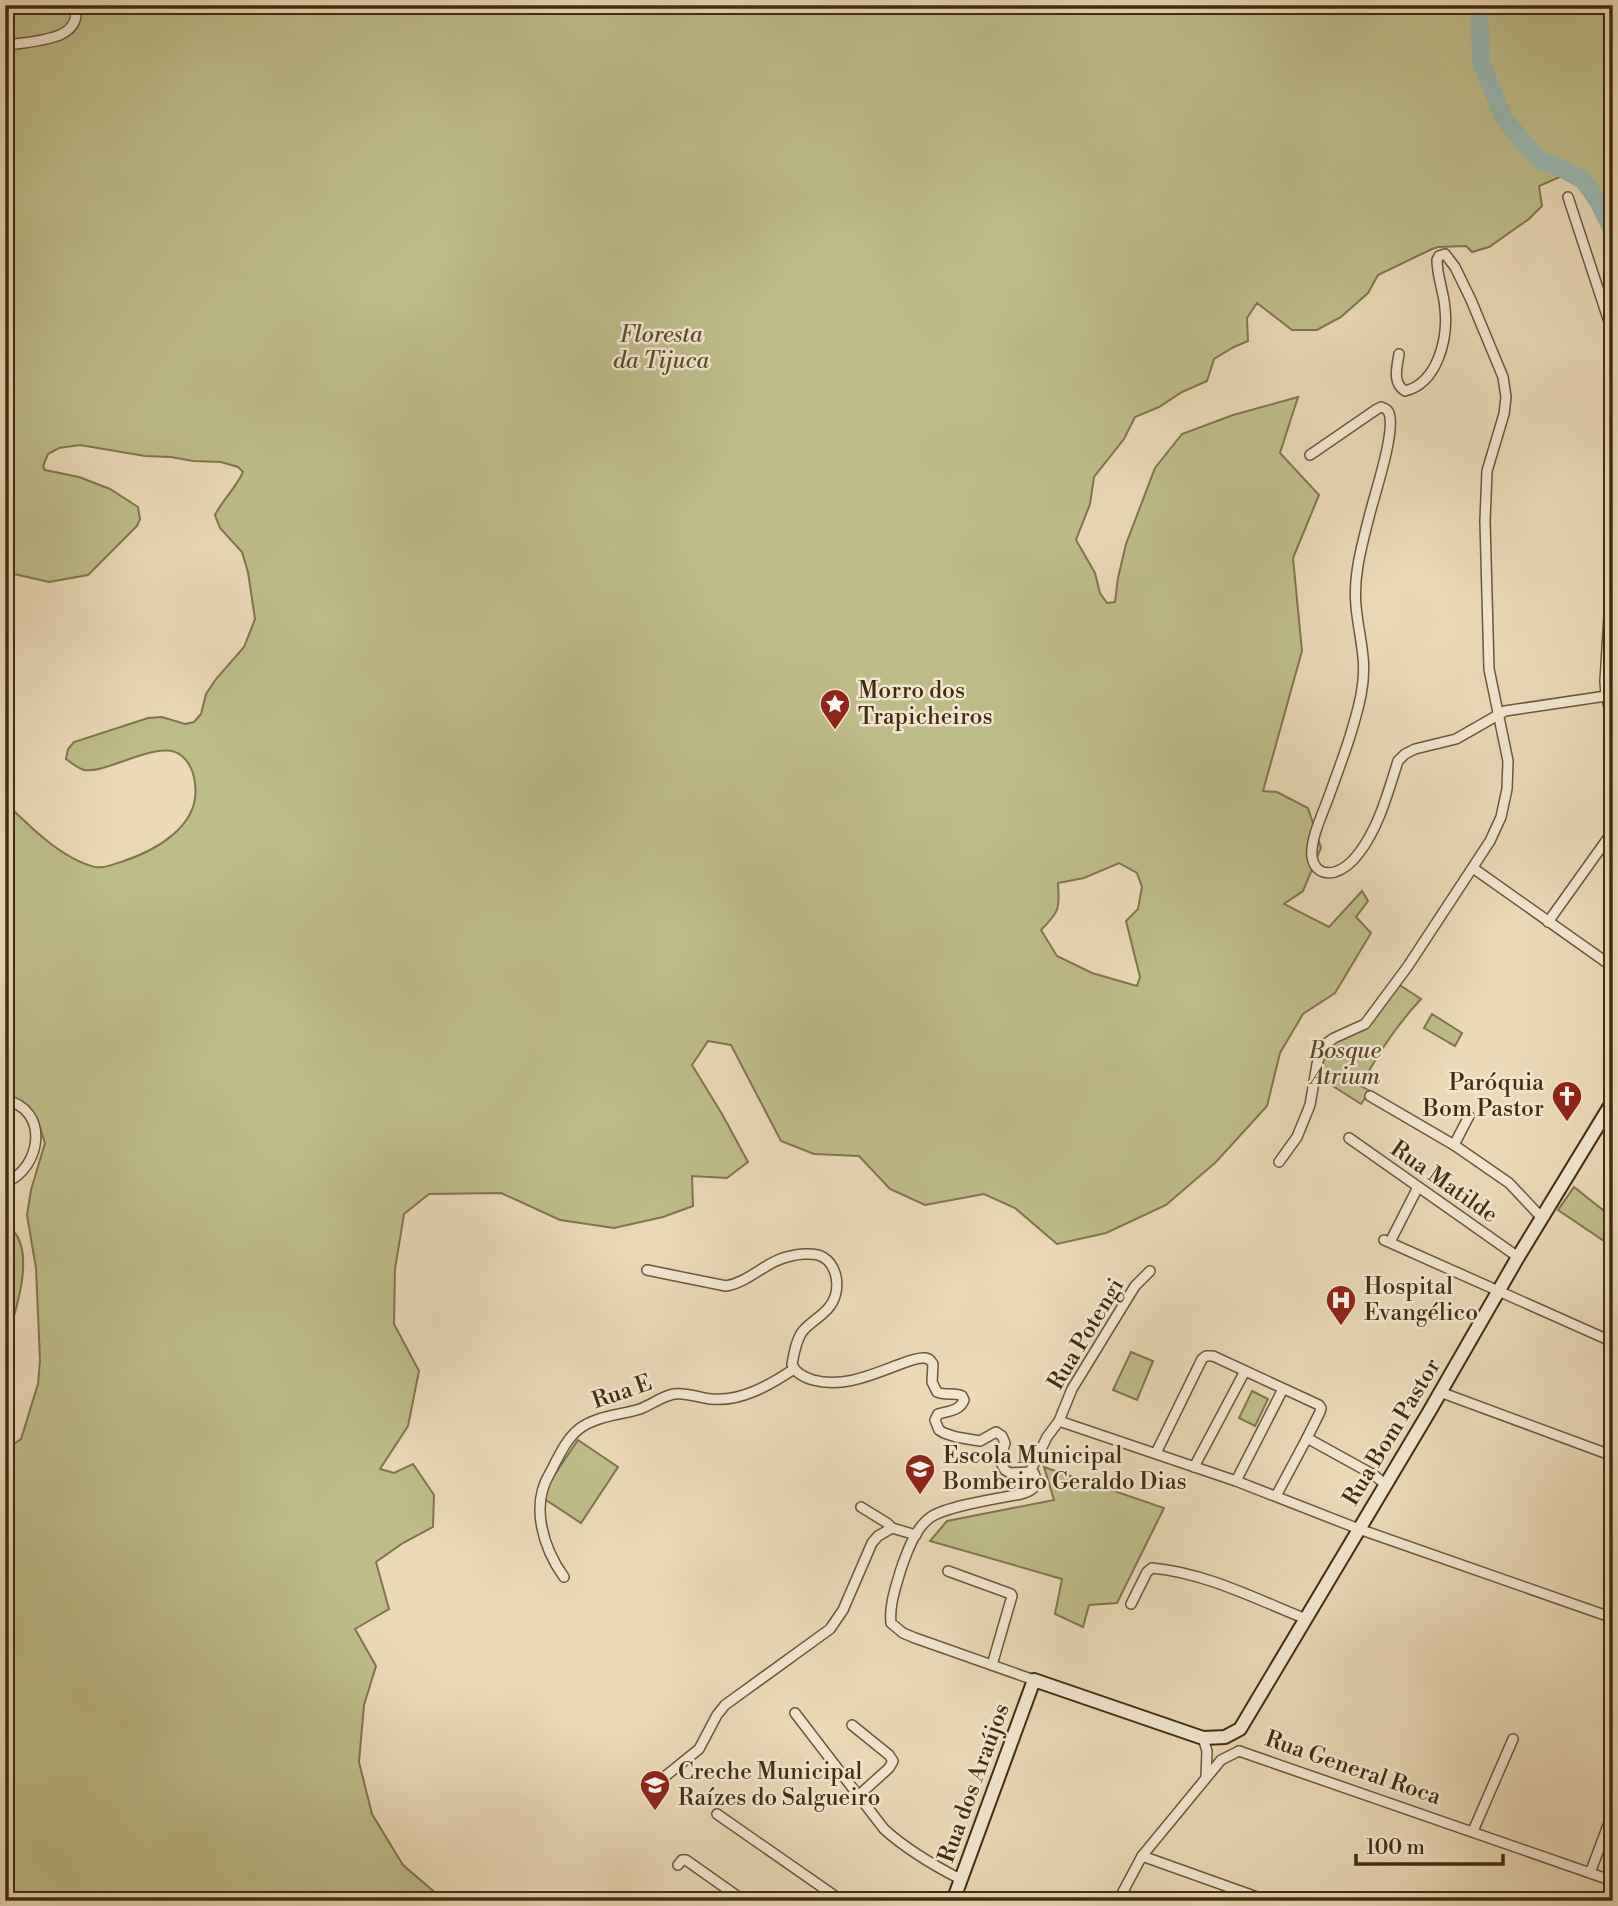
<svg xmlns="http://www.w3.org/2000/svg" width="1618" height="1906" font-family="'Libre Bodoni',serif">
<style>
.green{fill:#bebd8a;stroke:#80754d;stroke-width:2;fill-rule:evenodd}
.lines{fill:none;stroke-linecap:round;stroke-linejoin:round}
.river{stroke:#99b9b4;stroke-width:18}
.street-casing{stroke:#6c583a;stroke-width:12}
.secondary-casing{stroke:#422d10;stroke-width:16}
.street{stroke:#f2e6d1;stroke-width:9}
.secondary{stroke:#f2e6d1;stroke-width:12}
.labels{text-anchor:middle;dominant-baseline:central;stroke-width:5;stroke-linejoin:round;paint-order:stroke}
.park-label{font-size:23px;font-style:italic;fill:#5b4a28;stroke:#f2e6d1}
.poi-label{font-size:23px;fill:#422d10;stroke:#f2e6d1;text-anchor:start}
.street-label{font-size:23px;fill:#422d10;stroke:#f2e6d1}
</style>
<rect width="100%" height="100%" fill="#ebd9b8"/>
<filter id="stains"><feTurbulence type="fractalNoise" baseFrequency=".00286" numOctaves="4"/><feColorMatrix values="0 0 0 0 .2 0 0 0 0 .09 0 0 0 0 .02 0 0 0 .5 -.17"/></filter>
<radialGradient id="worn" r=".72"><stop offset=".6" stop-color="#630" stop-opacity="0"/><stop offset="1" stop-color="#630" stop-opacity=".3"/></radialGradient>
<g class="green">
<path d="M 5,5 L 1613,5 L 1613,229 L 1608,218 L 1571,172 L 1539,186 L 1542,206 L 1529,219 L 1489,247 L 1472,252 L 1466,246 L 1438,247 L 1432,249 L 1378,275 L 1368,293 L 1341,317 L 1317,330 L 1292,330 L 1257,303 L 1247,318 L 1248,341 L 1234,347 L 1214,359 L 1207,381 L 1182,392 L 1159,407 L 1135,417 L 1124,439 L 1094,477 L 1090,504 L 1076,540 L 1095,573 L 1100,593 L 1107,603 L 1115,602 L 1118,578 L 1126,544 L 1155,468 L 1182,434 L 1233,415 L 1298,397 L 1280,453 L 1319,495 L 1293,558 L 1302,651 L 1263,791 L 1277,792 L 1308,808 L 1321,848 L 1303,891 L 1284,904 L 1329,927 L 1362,891 L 1368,901 L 1356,917 L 1371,933 L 1335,993 L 1303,1014 L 1280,1053 L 1267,1106 L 1216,1162 L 1166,1205 L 1106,1233 L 1057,1244 L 1015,1208 L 984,1194 L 925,1205 L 890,1189 L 859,1156 L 814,1154 L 781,1141 L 731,1045 L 708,1041 L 692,1065 L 722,1114 L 748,1162 L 727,1178 L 692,1176 L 693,1206 L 663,1217 L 614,1228 L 560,1220 L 501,1193 L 429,1194 L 404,1214 L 395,1269 L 394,1324 L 419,1371 L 408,1426 L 380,1469 L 394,1473 L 413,1464 L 434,1495 L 433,1527 L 403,1543 L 376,1562 L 389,1609 L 355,1629 L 376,1666 L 364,1705 L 359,1762 L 372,1814 L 403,1865 L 445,1901 L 5,1901 L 5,1450 L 21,1439 L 38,1384 L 40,1360 L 36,1268 L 27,1215 L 31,1190 L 45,1143 L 39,1125 L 32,1113 L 9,1093 L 5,1094 L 5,802 C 29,826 62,859 95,867 C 103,869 113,864 121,862 C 155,851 201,826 195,784 C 194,773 190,763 182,756 C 161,737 108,774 84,770 C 77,768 72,763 66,759 L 68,749 L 74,742 L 148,718 L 162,717 L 185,724 L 194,722 L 201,714 L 206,694 L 216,679 L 244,647 L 255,619 L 248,572 L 242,552 L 220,528 L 215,515 C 223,499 236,488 243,472 L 238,467 L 221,462 L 193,461 L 171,457 L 145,456 L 80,445 L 59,448 L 48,454 L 43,466 L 45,470 L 79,477 L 110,489 L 138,507 L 140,519 L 137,526 L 88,575 L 49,582 L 14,574 L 5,569 ZM 1119,863 L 1137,873 L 1142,887 L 1138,909 L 1126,921 L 1140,977 L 1137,986 L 1092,973 L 1057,956 L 1041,930 C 1059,912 1060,909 1058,883 L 1084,878 Z"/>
<path d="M 1398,984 L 1421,999 C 1397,1025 1377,1054 1361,1086 L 1370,1091 L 1361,1104 L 1317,1076 L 1324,1046 L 1361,1031 Z"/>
<path d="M 1432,1014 L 1462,1033 L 1455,1046 L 1424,1028 Z"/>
<path d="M 1574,1187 L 1613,1218 L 1613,1247 L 1558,1210 Z"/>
<path d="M 5,1225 C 41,1242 14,1317 5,1344 Z"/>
<path d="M 1131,1352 L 1153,1361 L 1137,1400 L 1113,1390 Z"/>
<path d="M 1252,1391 L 1268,1399 L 1255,1426 L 1239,1418 Z"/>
<path d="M 578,1440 L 618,1467 L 581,1523 L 540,1496 Z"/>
<path d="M 1044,1467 L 1164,1508 L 1117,1603 L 1089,1605 L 1083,1627 L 1055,1614 L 1062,1579 L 930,1541 L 947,1521 L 1054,1500 Z"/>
</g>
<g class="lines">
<path class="river" d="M 1479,5 L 1481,61 L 1504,119 L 1539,160 L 1559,167 L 1583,180 L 1598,201 L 1613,232"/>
<g class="street-casing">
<g id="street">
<path d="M 5,46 C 30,40 84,43 75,5"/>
<path d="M 1568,197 L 1613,334"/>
<path d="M 1310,455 L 1377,409 L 1381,407 C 1386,409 1387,409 1389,413 C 1396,432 1374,496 1369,517 C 1362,545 1353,576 1356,606 C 1359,639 1368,660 1361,695 C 1354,729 1341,763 1329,796 C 1323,813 1310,839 1312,857 C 1314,869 1322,875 1335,872 C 1345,869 1353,861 1359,853 C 1379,827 1388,792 1398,761 L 1405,754 L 1415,749 L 1456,739 L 1505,711 L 1606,696"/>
<path d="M 1613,551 L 1605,681 L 1606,696 L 1613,721"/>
<path d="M 1473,868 L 1613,967"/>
<path d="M 1548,922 L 1613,831"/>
<path d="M 1370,1096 L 1454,1145 L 1509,1183 L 1542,1218"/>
<path d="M 5,1100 C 50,1109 42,1168 5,1183"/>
<path d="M 1349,1138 L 1518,1257"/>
<path d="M 1454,1145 L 1469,1116"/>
<path d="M 1279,1162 L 1297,1137 L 1310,1105 L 1317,1064 L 1324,1045 L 1334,1038 L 1365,1024 L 1408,966 L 1490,841 L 1501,817 L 1507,789 L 1508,761 L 1489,669 L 1485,521 L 1487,471 L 1504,414 L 1506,397 L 1503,377 L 1471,300 L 1455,267 L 1445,254 L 1439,256 L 1437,260 C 1437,277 1444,292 1445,309 C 1448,338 1438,383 1405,391 C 1392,383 1397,367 1399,354"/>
<path d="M 1384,1240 L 1613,1342"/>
<path d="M 1390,1242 L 1418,1187"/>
<path d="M 647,1270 L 726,1286 C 750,1282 767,1260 791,1256 C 798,1254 810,1253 818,1255 C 838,1261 842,1290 830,1306 C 823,1316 810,1322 802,1332 C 796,1341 794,1353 792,1364 C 795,1373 803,1377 813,1380 C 843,1388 871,1375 898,1365 C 906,1362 917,1357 925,1358 C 930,1359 930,1360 933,1364 L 932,1382 L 937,1392 C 945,1396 955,1392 962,1396 L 964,1400 C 960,1411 948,1411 938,1414 L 935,1420 L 939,1430 L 944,1433 L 956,1437 L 980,1441 L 996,1432 L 1002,1436 L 1005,1443 L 1000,1461 L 1005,1470 L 1010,1473 L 1030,1472 L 1034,1473 L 1037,1482 C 1034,1490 1028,1492 1021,1494 C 1000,1498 947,1506 931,1517 C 915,1528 907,1552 901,1569 C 896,1586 889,1605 891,1623 L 903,1633 L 915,1638 L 1034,1680"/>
<path d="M 1440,1392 L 1613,1456"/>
<path d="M 1059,1421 L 1236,1481 L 1359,1529 L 1613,1618"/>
<path d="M 1156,1453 L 1202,1359 L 1206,1356 L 1213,1356 L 1319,1405 L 1321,1408 L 1320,1412 L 1307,1438 L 1374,1475 L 1386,1485"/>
<path d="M 1194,1467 L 1245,1371"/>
<path d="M 1030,1472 L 1047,1437 L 1059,1421 L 1072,1389 L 1135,1286 L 1150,1271"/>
<path d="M 1236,1481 L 1283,1389"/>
<path d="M 1276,1496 L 1307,1438"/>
<path d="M 861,1507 L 887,1523 L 892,1528"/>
<path d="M 948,1571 L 1011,1594 L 1012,1596 L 992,1665"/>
<path d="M 564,1577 C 543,1548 530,1505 550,1473 C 558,1458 566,1439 579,1429 C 595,1416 621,1415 640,1409 C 651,1405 662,1396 674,1394 C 686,1392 699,1398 711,1399 C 741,1402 770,1385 794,1369"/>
<path d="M 1131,1604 L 1147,1572 L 1152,1568 C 1206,1573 1256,1599 1306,1619"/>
<path d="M 795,1713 L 884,1829 C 907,1850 933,1865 960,1879"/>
<path d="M 852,1725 L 889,1755 L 893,1761 L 889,1768 L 858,1796"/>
<path d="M 1203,1738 L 1207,1751 L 1206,1777"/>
<path d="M 1239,1751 L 1613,1881"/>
<path d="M 647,1791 L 699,1749 L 717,1715 L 725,1705 L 830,1629 L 843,1610 L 872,1543 L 878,1536 L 892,1528 L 916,1535"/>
<path d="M 717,1814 L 842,1901"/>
<path d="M 1473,1831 L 1513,1739"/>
<path d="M 1142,1856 L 1268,1901"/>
<path d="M 678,1865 L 682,1860 L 686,1860 L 744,1901"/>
<path d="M 1590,1873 L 1613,1812"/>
<path d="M 1118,1901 L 1142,1856 L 1221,1760 L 1239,1751"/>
</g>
</g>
<g class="secondary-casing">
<path id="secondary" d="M 953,1901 L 1034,1680 L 1203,1738 L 1225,1737 L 1240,1729 L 1429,1412 L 1518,1257 L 1613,1101"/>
</g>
<use href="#street" class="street"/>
<use href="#secondary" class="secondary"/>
</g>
<defs>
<g id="sight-pin" transform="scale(1.575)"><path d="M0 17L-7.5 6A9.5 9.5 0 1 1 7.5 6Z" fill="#8f2418" stroke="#f2e6d1"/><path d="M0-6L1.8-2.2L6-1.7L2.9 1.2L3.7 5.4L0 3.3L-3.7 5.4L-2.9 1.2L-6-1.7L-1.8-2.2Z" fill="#fff"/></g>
<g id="church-pin" transform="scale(1.575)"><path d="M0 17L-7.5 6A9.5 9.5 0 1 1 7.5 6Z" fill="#8f2418" stroke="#f2e6d1"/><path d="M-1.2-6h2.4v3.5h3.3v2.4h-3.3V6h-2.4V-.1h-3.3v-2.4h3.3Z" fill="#fff"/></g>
<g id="hospital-pin" transform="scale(1.575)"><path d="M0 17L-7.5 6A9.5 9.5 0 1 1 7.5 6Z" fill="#8f2418" stroke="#f2e6d1"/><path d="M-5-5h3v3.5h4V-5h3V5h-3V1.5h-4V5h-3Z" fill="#fff"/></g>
<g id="school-pin" transform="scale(1.575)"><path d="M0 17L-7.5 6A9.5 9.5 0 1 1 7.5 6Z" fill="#8f2418" stroke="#f2e6d1"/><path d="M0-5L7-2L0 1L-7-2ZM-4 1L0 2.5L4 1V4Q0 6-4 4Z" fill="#fff"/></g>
</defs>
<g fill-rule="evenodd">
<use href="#sight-pin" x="835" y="704"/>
<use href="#church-pin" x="1567" y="1096"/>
<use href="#hospital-pin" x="1341" y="1300"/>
<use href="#school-pin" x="920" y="1469"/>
<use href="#school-pin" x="655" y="1785"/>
</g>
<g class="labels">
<g class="park-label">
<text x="661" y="335">Floresta<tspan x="661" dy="26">da Tijuca</tspan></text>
<text x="1345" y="1051">Bosque<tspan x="1345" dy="26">Atrium</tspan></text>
</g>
<g class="poi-label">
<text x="858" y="691">Morro dos<tspan x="858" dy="26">Trapicheiros</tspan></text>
<text x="1544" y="1083" text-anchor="end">Paróquia<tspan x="1544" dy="26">Bom Pastor</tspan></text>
<text x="1364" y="1287">Hospital<tspan x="1364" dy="26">Evangélico</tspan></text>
<text x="943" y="1456">Escola Municipal<tspan x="943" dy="26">Bombeiro Geraldo Dias</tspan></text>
<text x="678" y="1772">Creche Municipal<tspan x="678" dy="26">Raízes do Salgueiro</tspan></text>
</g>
<g class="street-label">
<text transform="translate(1444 1182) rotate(35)">Rua Matilde</text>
<text transform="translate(1086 1334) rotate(-59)">Rua Potengi</text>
<text transform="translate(622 1392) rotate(-19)">Rua E</text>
<text transform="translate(1392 1432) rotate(-59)">Rua Bom Pastor</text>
<text transform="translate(1353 1768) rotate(19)">Rua General Roca</text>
<text transform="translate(974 1783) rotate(-70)">Rua dos Araújos</text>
</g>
</g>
<rect width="1618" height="1906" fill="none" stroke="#ebd9b8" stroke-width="28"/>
<rect x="7" y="7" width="1604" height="1892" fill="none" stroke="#422d10" stroke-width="3.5"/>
<rect x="14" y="14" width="1590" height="1878" fill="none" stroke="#422d10" stroke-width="2"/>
<path d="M1356 1854v10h147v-10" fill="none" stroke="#422d10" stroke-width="3.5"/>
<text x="1366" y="1854" font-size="21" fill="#422d10" stroke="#f2e6d1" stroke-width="5" paint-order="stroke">100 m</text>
<rect width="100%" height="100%" filter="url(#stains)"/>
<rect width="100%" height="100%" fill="url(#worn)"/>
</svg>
